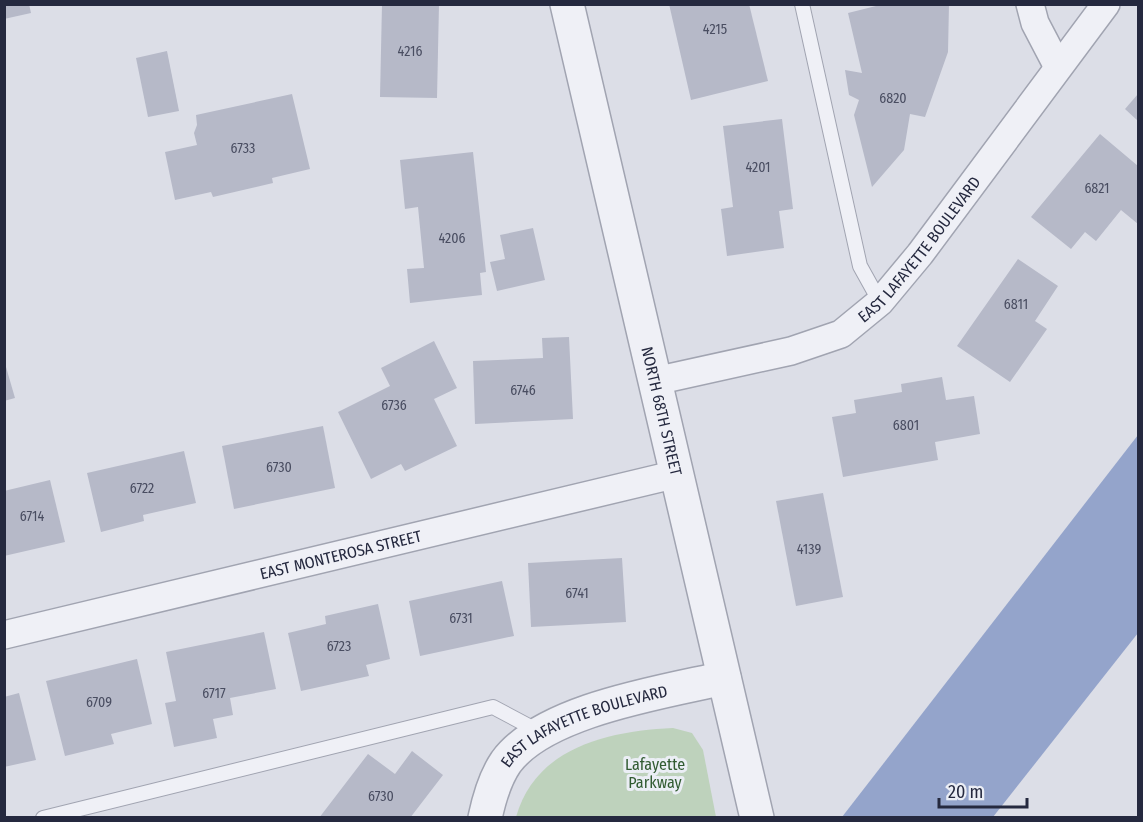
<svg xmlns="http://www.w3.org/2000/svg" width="1143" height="822" font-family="'Fira Sans Condensed',sans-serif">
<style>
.green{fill:#bed2bc}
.water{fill:#94a4cb}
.building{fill:#b6b9c8}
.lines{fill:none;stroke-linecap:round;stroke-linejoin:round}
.service-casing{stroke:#a1a4b1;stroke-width:16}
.minor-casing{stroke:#a1a4b1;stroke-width:30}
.tertiary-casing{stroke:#a1a4b1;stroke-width:36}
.service{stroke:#eff0f6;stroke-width:14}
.minor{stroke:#eff0f6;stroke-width:27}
.tertiary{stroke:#eff0f6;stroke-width:33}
.labels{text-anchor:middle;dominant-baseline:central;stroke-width:6;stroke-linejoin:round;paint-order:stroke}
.number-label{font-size:14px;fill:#494d61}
.street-label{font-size:16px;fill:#25293f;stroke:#ebeef5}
.park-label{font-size:16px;fill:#315b31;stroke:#ebeef5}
</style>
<rect width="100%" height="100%" fill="#dcdee7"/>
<path class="green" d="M 673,728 L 692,733 L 703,750 L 716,817 L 516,817 C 536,747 608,731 673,728 Z"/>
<path class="water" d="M 1138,435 L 1138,633 L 993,817 L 842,817 Z"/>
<g class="building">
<path d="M 4,4 L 29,4 L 31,13 L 4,19 Z"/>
<path d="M 382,4 L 439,4 L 437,98 L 380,97 Z"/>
<path d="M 669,4 L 749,4 L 768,81 L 691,100 Z"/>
<path d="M 884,4 L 949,4 L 948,52 L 925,117 L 910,114 L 904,150 L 872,187 L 854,115 L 859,100 L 849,95 L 845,70 L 862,73 L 848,13 Z"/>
<path d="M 167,51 L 179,111 L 148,117 L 136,58 Z"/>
<path d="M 292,94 L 310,169 L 272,178 L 273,183 L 213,197 L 211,192 L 175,200 L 165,152 L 197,145 L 194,133 L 197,125 L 196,115 Z"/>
<path d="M 1138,94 L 1138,121 L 1125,109 Z"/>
<path d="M 782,119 L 793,209 L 779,211 L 784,248 L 727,256 L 721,209 L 733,207 L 723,126 Z"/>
<path d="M 1100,134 L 1138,166 L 1138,224 L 1121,210 L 1096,241 L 1085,232 L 1071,249 L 1031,217 Z"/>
<path d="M 473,152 L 486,272 L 480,273 L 482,295 L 410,303 L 407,269 L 424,268 L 418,207 L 405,209 L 400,160 Z"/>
<path d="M 533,228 L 545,280 L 497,291 L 490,262 L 505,259 L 500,235 Z"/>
<path d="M 1018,259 L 1058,286 L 1035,321 L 1047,329 L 1010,382 L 957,346 Z"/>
<path d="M 569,337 L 573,419 L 475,424 L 473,361 L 543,358 L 542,338 Z"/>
<path d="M 434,341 L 457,388 L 434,399 L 457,446 L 405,471 L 401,464 L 371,479 L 338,412 L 390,386 L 381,368 Z"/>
<path d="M 4,360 L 15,398 L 4,401 Z"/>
<path d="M 942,377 L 946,400 L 974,396 L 980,434 L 935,442 L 938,460 L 843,477 L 832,417 L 856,413 L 854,400 L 902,392 L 901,384 Z"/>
<path d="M 323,426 L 335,488 L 234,509 L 222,446 Z"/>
<path d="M 184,451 L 196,503 L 143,515 L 144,521 L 101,532 L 87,473 Z"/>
<path d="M 50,480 L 65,542 L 4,556 L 4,491 Z"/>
<path d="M 823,493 L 843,597 L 796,606 L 776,501 Z"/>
<path d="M 622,558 L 626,622 L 531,627 L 528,563 Z"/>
<path d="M 502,581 L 514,636 L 420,656 L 409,601 Z"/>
<path d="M 378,604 L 390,659 L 366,665 L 369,676 L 301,691 L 288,633 L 326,624 L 325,616 Z"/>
<path d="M 264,632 L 276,689 L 230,698 L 233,715 L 213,719 L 217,738 L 174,747 L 165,703 L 176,701 L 166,652 Z"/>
<path d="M 137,659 L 152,724 L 111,734 L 114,744 L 65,756 L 46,681 Z"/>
<path d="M 19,693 L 36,760 L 4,767 L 4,697 Z"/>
<path d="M 412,751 L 443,775 L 410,818 L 319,818 L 368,754 L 395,774 Z"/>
</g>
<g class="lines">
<g class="service-casing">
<g id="service">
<path d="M 802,4 L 860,266 L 880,302"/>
<path d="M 43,818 L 493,707 L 540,732"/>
</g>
</g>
<g class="minor-casing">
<g id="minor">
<path d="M 1030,4 L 1035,23 L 1058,67"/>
<path id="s1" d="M 655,381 L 791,351 L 841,334 L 880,302 L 920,254 L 1106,4"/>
<path id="s2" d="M 4,635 L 677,474"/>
</g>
</g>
<g class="tertiary-casing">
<g id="tertiary">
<path id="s3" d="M 567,4 L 757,818"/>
<path id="s4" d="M 485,818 C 489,799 495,778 506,762 C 544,710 663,692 724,678"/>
</g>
</g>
<use href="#service" class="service"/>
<use href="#minor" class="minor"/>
<use href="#tertiary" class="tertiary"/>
</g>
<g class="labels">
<g class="number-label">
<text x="715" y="29">4215</text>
<text x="410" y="51">4216</text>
<text x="893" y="98">6820</text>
<text x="243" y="148">6733</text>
<text x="758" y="167">4201</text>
<text x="1097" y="188">6821</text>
<text x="452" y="238">4206</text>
<text x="1016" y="304">6811</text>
<text x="523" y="390">6746</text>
<text x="394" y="405">6736</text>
<text x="906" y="425">6801</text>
<text x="279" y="467">6730</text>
<text x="142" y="488">6722</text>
<text x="32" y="516">6714</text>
<text x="809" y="549">4139</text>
<text x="577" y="593">6741</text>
<text x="461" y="618">6731</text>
<text x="339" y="646">6723</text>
<text x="214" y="693">6717</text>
<text x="99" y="702">6709</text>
<text x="381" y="796">6730</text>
</g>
<g class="street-label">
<text stroke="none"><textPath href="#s1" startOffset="308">EAST LAFAYETTE BOULEVARD</textPath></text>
<text stroke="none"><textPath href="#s3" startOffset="418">NORTH 68TH STREET</textPath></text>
<text stroke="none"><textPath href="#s2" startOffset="346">EAST MONTEROSA STREET</textPath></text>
<text stroke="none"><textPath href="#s4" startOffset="148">EAST LAFAYETTE BOULEVARD</textPath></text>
</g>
<g class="park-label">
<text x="655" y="764">Lafayette<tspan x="655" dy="18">Parkway</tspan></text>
</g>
</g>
<rect width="1143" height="822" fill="none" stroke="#25293f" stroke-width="12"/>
<path d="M939 798v9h88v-9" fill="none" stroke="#25293f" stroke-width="3"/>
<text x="948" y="798" font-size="18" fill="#25293f" stroke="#ebeef5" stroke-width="4.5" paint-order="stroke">20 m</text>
</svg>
